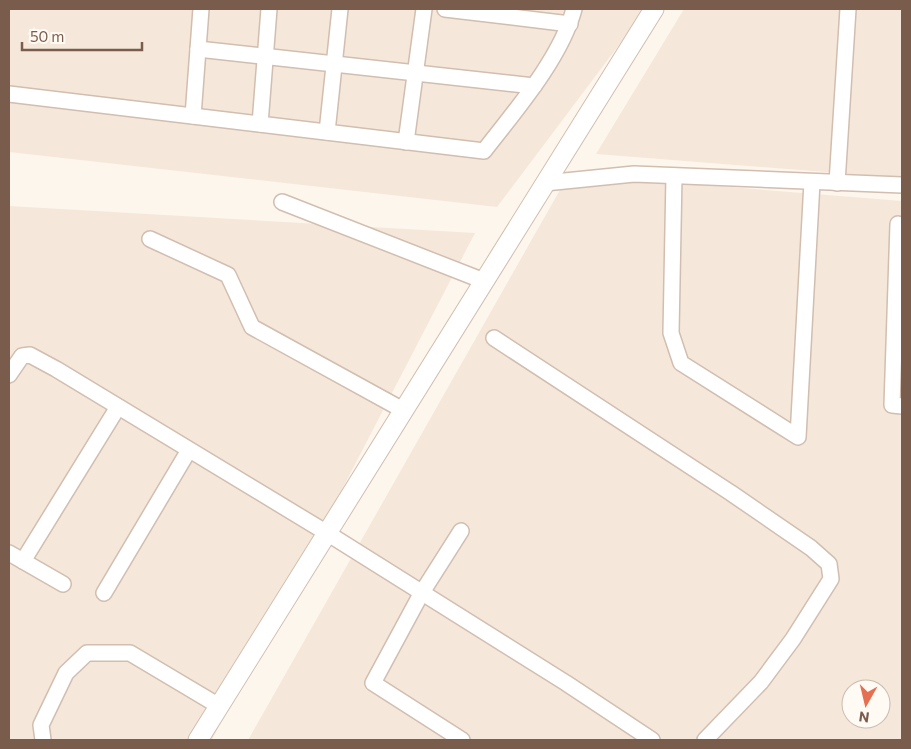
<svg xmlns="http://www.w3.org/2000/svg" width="911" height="749" font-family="Commissioner,sans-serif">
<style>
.residential{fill:#f5e8da;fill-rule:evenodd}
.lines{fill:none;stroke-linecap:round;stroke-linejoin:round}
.minor-casing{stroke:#d1beb0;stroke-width:18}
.tertiary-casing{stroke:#d1beb0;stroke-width:21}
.minor{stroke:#fff;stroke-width:15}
.tertiary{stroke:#fff;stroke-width:19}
</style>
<rect width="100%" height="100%" fill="#fdf6ec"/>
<g class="residential">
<path d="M 9,9 L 646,9 L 497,207 L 9,152 Z"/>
<path d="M 684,9 L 902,9 L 902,178 L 596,154 Z"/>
<path d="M 569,174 L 902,201 L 902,740 L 248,740 ZM 851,689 L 881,689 L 881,719 L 851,719 Z"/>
<path d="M 9,206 L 475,233 L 212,740 L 9,740 Z"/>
</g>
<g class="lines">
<g class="minor-casing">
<g id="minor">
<path d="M 445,9 L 570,24"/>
<path d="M 198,49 L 534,86"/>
<path d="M 9,94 L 484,151 C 515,111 561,58 574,9"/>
<path d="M 193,116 L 201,9"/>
<path d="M 260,124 L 269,9"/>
<path d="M 327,132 L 340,9"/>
<path d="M 406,142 L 424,9"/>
<path d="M 674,176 L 671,333 L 681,363 L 798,437 L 812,182"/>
<path d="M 545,183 L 634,174 L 902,185"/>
<path d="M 837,183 L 848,9"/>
<path d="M 282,202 L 484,281"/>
<path d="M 898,224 L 892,405 L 902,406"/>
<path d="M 150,239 L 228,275 L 252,327 L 403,410"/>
<path d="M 494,338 L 731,493 L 811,548 L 829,564 L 831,579 L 793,639 L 761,682 L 705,740"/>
<path d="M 9,375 L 22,356 L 30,355 L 56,369 L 327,533 L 566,683 L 652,740"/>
<path d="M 461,531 L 421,594 L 373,683 L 462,740"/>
<path d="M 9,553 L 63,584"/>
<path d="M 23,561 L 118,407"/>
<path d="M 104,593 L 189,450"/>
<path d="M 43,740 L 41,725 L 66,673 L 87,653 L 130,653 L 219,706"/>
</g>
</g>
<g class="tertiary-casing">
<path id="tertiary" d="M 198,740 L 654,9"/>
</g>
<use href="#minor" class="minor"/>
<use href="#tertiary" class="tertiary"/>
</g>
<rect width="911" height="749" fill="none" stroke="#7a5c4d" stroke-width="20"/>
<g transform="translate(866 704) rotate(188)"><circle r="24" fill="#fffaf3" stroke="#cabbb1"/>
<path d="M0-4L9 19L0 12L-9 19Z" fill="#e76f51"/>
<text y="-8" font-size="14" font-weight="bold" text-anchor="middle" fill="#7a5c4d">N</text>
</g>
<path d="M22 42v8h120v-8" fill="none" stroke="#7a5c4d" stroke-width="2.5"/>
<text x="30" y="42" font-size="15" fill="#7a5c4d" stroke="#fffaf3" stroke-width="4" paint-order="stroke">50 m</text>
</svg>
